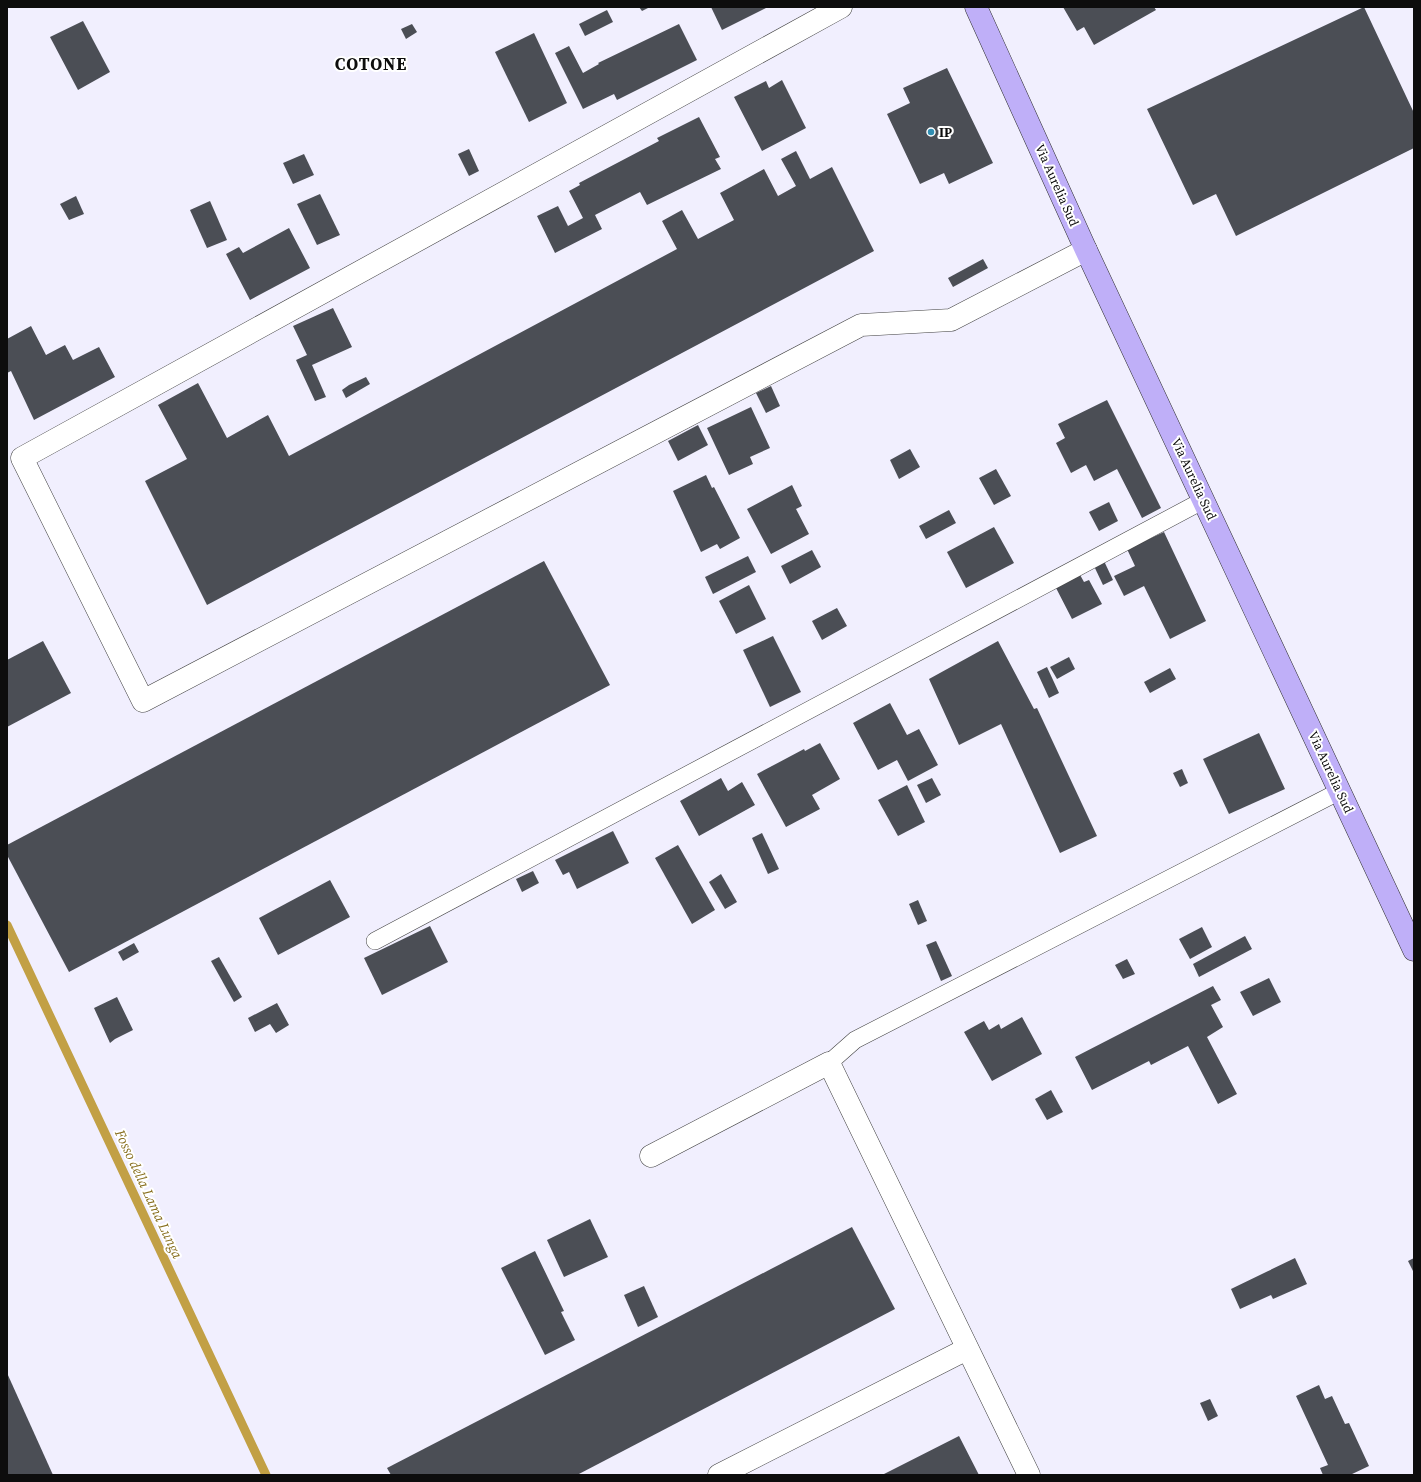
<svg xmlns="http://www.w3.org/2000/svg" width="1421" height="1482" font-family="'Source Serif 4',serif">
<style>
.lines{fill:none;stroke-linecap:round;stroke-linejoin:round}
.stream{stroke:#c2a045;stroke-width:9}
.building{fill:#4b4e55}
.lane-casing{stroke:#404040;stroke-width:18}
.street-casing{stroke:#404040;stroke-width:23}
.secondary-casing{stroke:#2f2f2f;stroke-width:23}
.lane{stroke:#fff;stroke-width:17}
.street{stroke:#fff;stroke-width:22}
.secondary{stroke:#bfaff8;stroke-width:22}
.poi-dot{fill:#318eb2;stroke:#fff;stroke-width:1.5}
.labels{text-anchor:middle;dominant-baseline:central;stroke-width:4;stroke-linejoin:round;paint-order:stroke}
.poi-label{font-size:13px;font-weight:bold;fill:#0d0d0d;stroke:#fff;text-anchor:start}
.street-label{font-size:13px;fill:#0d0d0d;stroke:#fff}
.water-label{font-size:14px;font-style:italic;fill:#886f1f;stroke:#fff}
.district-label{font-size:17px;font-weight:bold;letter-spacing:1px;fill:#0d0d0d;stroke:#fff}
</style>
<rect width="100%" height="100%" fill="#f1effe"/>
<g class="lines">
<path class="stream" d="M 7,925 L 266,1475"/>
</g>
<g class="building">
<path d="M 639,7 L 650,7 L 642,11 Z"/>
<path d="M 711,7 L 768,7 L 722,30 Z"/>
<path d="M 1063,7 L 1154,7 L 1156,10 L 1094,45 L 1084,27 L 1077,31 Z"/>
<path d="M 1364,7 L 1414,113 L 1414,148 L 1236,236 L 1216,194 L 1193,205 L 1147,109 Z"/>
<path d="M 607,10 L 613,22 L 585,36 L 579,24 Z"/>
<path d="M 83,21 L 110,72 L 78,90 L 50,37 Z"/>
<path d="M 412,24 L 417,32 L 406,39 L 401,29 Z"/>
<path d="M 679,24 L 697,60 L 617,100 L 614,94 L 583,109 L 555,53 L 569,46 L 583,73 L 599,64 L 598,63 Z"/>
<path d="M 534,33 L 567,103 L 529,122 L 495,52 Z"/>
<path d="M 947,68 L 993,163 L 949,184 L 944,173 L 920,184 L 887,114 L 910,103 L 903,88 Z"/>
<path d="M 782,80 L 806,128 L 762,151 L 734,97 L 766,81 L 769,88 Z"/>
<path d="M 699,117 L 720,157 L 715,159 L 721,169 L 647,205 L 640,192 L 595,215 L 602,229 L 555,253 L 537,216 L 558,206 L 568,226 L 583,218 L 569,191 L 580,185 L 579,183 L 659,141 L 657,138 Z"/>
<path d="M 469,149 L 479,171 L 469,176 L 458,154 Z"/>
<path d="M 796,151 L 810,179 L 832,167 L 874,251 L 207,605 L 145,481 L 187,459 L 158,405 L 198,383 L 227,438 L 268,415 L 289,456 L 677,249 L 662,221 L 682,210 L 698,239 L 734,220 L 720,193 L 764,169 L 778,196 L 796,186 L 781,159 Z"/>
<path d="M 304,154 L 314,175 L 293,184 L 283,163 Z"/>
<path d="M 320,194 L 340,235 L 317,245 L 297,204 Z"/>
<path d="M 76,196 L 84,214 L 69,220 L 60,204 Z"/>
<path d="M 210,201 L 227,240 L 207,248 L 190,210 Z"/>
<path d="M 289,228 L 310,268 L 250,300 L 226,254 L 239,247 L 243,253 Z"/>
<path d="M 983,259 L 988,268 L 953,287 L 948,278 Z"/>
<path d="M 333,308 L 352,347 L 312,365 L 326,397 L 315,401 L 296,360 L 307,355 L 293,326 Z"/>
<path d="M 31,326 L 46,355 L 65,345 L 73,360 L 99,347 L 115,377 L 34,420 L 11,371 L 7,373 L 7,339 Z"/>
<path d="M 366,377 L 370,384 L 346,398 L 342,390 L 349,385 Z"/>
<path d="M 771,386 L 780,406 L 766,413 L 756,393 Z"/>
<path d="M 1107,400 L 1161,508 L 1142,518 L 1117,469 L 1094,481 L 1086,465 L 1071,473 L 1056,443 L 1065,438 L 1058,424 Z"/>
<path d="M 751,407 L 770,448 L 750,457 L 753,464 L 729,475 L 707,428 Z"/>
<path d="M 698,425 L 708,445 L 678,461 L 668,441 Z"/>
<path d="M 910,449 L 920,467 L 899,479 L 890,460 Z"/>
<path d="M 996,469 L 1011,496 L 994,505 L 979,478 Z"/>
<path d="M 706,475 L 712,488 L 714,487 L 740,538 L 720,549 L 717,544 L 701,552 L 673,491 Z"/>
<path d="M 792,485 L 802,506 L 796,509 L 809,534 L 771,554 L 747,509 Z"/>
<path d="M 1109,502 L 1118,521 L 1099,531 L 1089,512 Z"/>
<path d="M 949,510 L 956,523 L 926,539 L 919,526 Z"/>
<path d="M 994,527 L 1014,563 L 966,588 L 947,552 Z"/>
<path d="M 1164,532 L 1206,621 L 1170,639 L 1144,586 L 1124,596 L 1114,576 L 1135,566 L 1127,549 Z"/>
<path d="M 812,550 L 821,567 L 790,584 L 781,566 Z"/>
<path d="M 748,556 L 756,572 L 713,594 L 705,577 Z"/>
<path d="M 544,561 L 610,685 L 69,972 L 7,855 L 7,845 Z"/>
<path d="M 1104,561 L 1113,580 L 1103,585 L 1094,566 Z"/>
<path d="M 1079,573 L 1084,582 L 1089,580 L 1102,604 L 1072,619 L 1055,586 Z"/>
<path d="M 749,585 L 766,619 L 736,634 L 719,601 Z"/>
<path d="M 837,608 L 847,626 L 822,640 L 812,621 Z"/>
<path d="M 773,636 L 801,692 L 770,707 L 743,650 Z"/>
<path d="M 43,641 L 71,693 L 7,727 L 7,660 Z"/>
<path d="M 998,641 L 1034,709 L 1037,708 L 1097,836 L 1060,853 L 1001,724 L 959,745 L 929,679 Z"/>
<path d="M 1069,657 L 1075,669 L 1057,679 L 1050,667 Z"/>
<path d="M 1047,667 L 1059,693 L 1049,698 L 1037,672 Z"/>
<path d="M 1170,668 L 1176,679 L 1150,693 L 1144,682 Z"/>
<path d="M 890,703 L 907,735 L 919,729 L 938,765 L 908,781 L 897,760 L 878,770 L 853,723 Z"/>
<path d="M 1259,733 L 1285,789 L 1229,814 L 1203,759 Z"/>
<path d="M 820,743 L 840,779 L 812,795 L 820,809 L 786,827 L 757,774 L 804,749 L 805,751 Z"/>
<path d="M 1182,769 L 1188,783 L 1180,787 L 1173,773 Z"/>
<path d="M 721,778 L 728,791 L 742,782 L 755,805 L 699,836 L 680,801 Z"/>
<path d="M 932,778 L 941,795 L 926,803 L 917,785 Z"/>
<path d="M 907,785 L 925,822 L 898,836 L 878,800 Z"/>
<path d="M 613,831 L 629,863 L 577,889 L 569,872 L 563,875 L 555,860 Z"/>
<path d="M 762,833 L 779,869 L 768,874 L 752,838 Z"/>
<path d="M 678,845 L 715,910 L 692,924 L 655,858 Z"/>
<path d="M 533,871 L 539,883 L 522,892 L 516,879 Z"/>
<path d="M 721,874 L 737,902 L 725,909 L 709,882 Z"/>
<path d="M 330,880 L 350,917 L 278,955 L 259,918 Z"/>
<path d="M 918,900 L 927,921 L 918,925 L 909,904 Z"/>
<path d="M 430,926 L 448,962 L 382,995 L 364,958 Z"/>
<path d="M 1202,927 L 1212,947 L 1190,959 L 1179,939 Z"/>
<path d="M 1245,936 L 1252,949 L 1199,977 L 1193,964 Z"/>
<path d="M 936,941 L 952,976 L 941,981 L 926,945 Z"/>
<path d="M 134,943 L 139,952 L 123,961 L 118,952 Z"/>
<path d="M 219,957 L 242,997 L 234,1002 L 211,961 Z"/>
<path d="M 1127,959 L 1135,974 L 1123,979 L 1115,965 Z"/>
<path d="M 1269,978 L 1281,1002 L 1253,1016 L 1240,992 Z"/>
<path d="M 1213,986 L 1221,1000 L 1211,1005 L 1223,1027 L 1207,1037 L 1237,1094 L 1218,1104 L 1188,1046 L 1151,1065 L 1149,1061 L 1092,1090 L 1075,1057 Z"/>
<path d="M 117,997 L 133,1030 L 115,1039 L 110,1043 L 94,1008 Z"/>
<path d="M 277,1003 L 289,1025 L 276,1033 L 270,1024 L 255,1032 L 248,1018 Z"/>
<path d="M 1022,1017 L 1042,1054 L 992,1081 L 964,1032 L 984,1021 L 989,1030 L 999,1024 L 1001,1029 Z"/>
<path d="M 1051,1090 L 1063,1112 L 1047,1120 L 1035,1099 Z"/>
<path d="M 590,1219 L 608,1257 L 564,1277 L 547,1240 Z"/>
<path d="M 852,1227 L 895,1309 L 577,1475 L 391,1475 L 387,1468 Z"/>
<path d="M 535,1251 L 564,1311 L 561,1312 L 575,1340 L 545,1355 L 501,1268 Z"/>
<path d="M 1295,1258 L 1307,1284 L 1273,1299 L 1271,1295 L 1240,1309 L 1231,1289 Z"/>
<path d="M 1414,1258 L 1414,1271 L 1413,1271 L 1408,1261 Z"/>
<path d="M 644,1286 L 658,1317 L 638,1327 L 624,1295 Z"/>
<path d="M 7,1373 L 53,1475 L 7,1475 Z"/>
<path d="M 1319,1385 L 1325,1399 L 1332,1396 L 1345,1424 L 1349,1423 L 1369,1466 L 1350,1475 L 1323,1475 L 1320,1468 L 1328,1465 L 1296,1396 Z"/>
<path d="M 1210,1399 L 1218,1416 L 1208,1421 L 1200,1403 Z"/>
<path d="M 959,1436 L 979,1475 L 882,1475 L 890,1471 Z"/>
</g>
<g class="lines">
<g class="lane-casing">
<g id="lane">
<path d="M 375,941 L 1204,500"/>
<path d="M 829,1063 L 855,1040 L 1340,791"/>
</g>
</g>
<g class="street-casing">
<g id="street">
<path d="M 841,7 L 22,458 L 143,701 L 861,325 L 951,320 L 1086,250"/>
<path d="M 651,1156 L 829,1063 L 1029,1475"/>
<path d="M 719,1475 L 967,1349"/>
</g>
</g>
<g class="secondary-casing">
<path id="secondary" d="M 976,7 L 1086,250 L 1414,950"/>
</g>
<use href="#lane" class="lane"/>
<use href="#street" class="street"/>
<use href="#secondary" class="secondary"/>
</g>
<circle class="poi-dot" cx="931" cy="132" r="4"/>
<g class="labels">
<g class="poi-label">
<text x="939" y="132">IP</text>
</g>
<g class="street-label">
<text transform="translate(1057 185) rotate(66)">Via Aurelia Sud</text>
<text transform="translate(1194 479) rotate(65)">Via Aurelia Sud</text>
<text transform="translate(1331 772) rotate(65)">Via Aurelia Sud</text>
</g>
<g class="water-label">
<text transform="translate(149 1194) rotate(65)">Fosso della Lama Lunga</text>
</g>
<g class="district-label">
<text x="371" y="64">COTONE</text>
</g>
</g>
<rect width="1421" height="1482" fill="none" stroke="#0d0d0d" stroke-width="16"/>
</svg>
